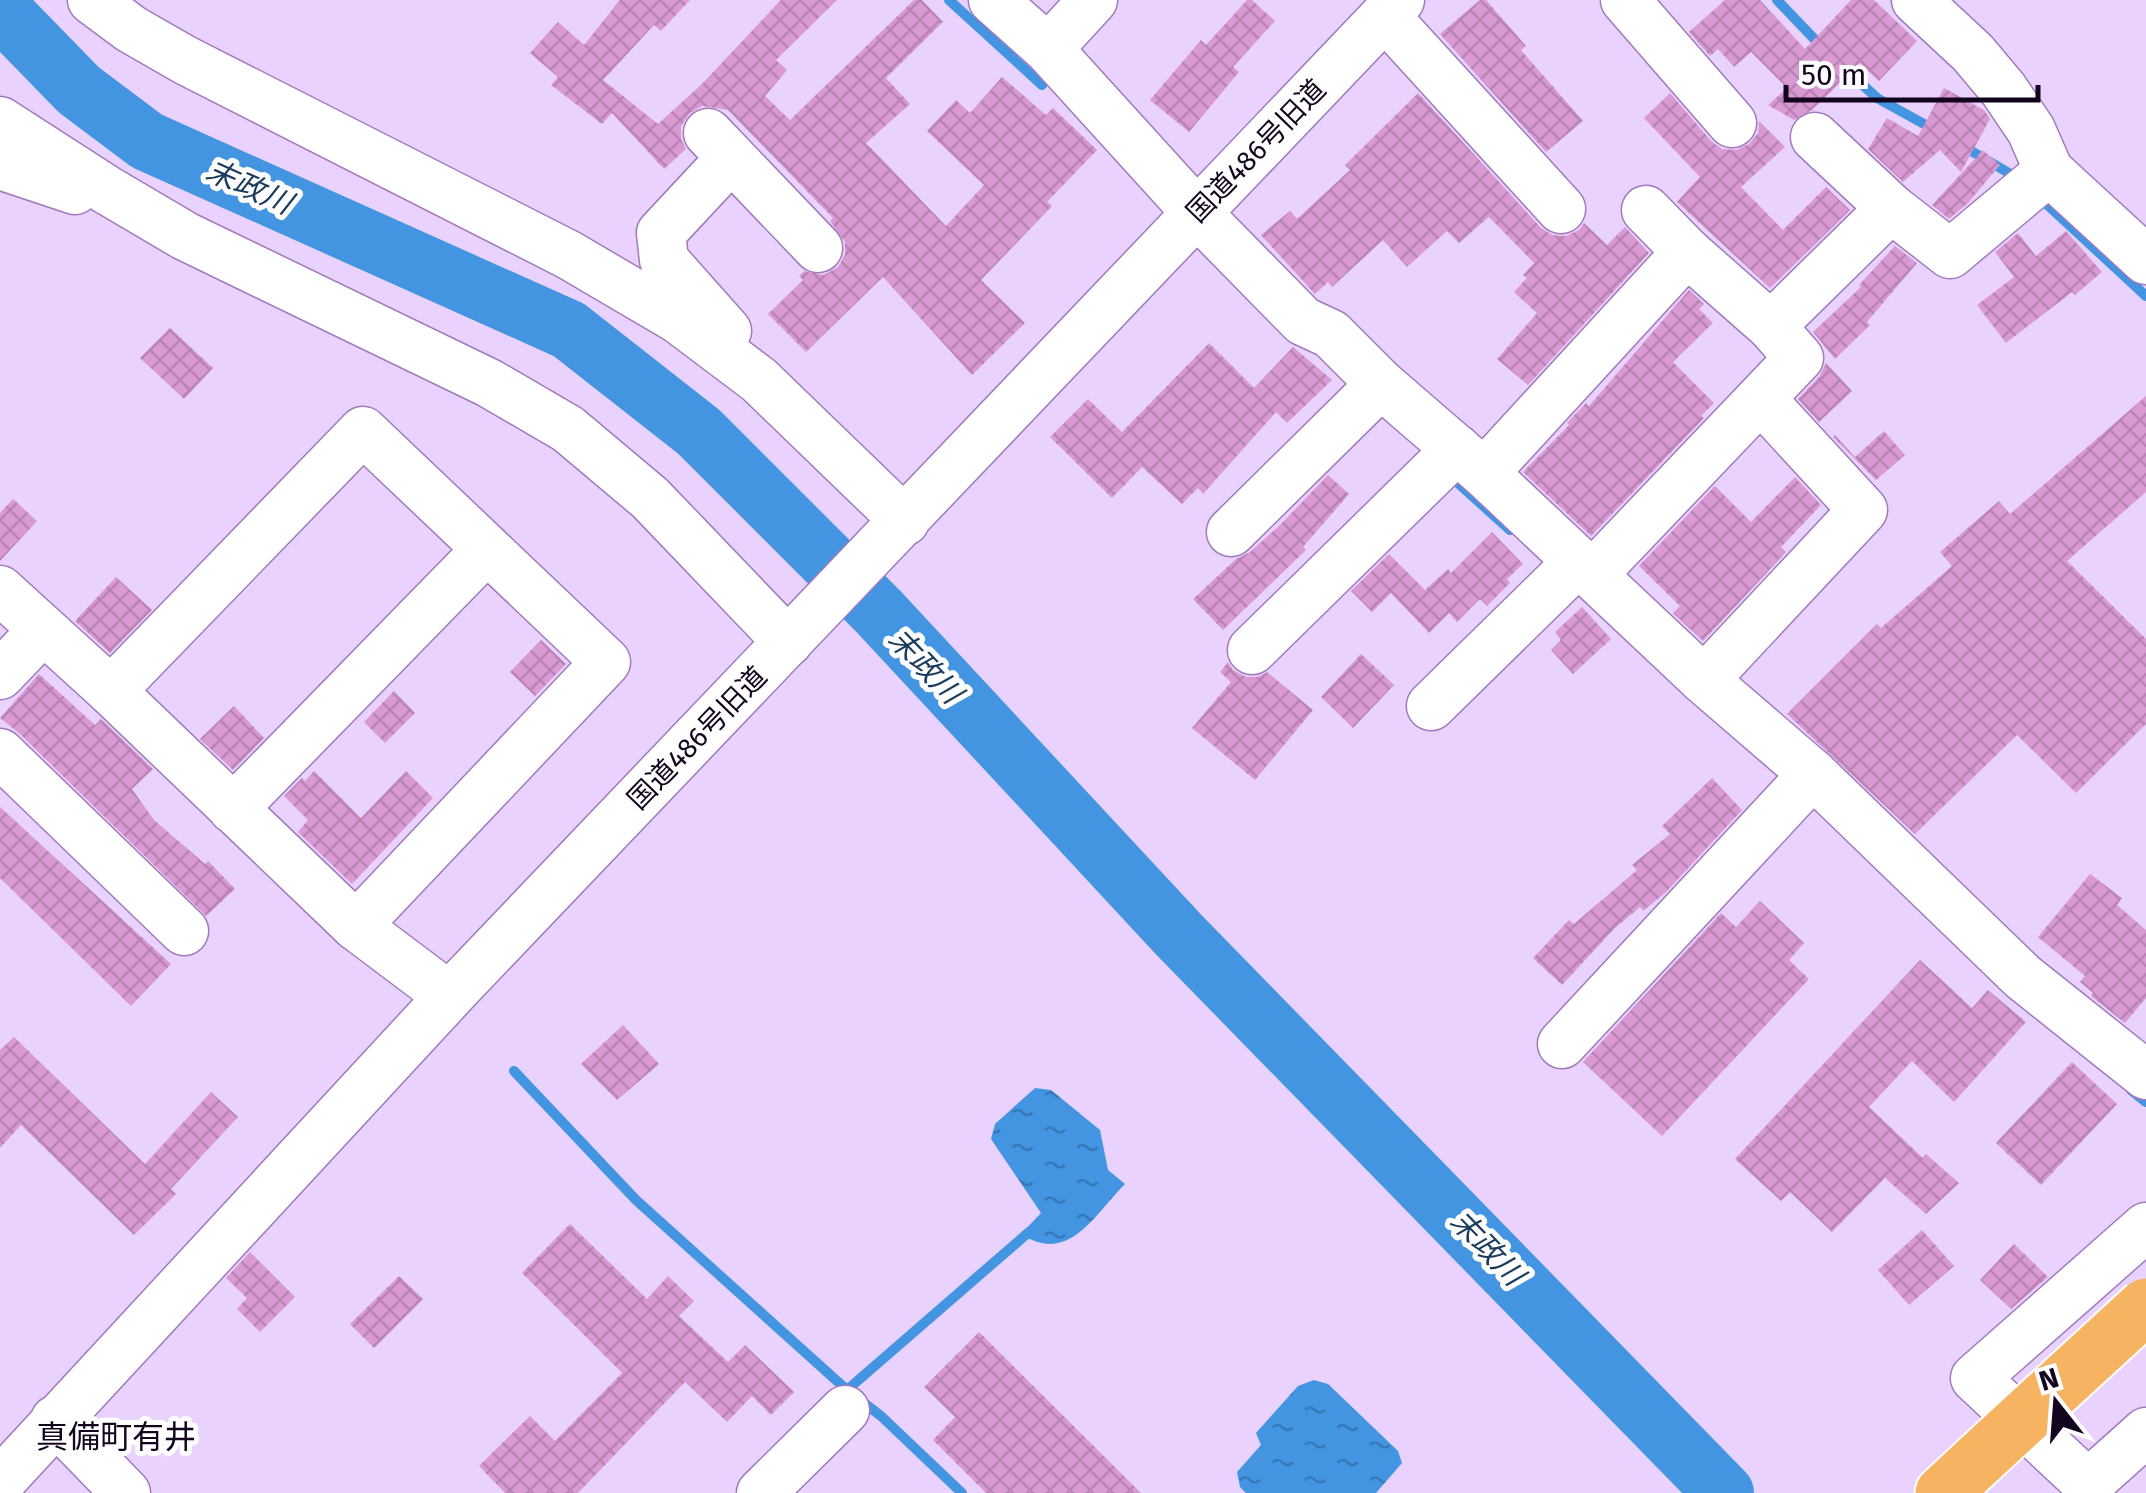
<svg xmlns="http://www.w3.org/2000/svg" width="2146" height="1493" font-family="'Fira Sans','Noto Sans JP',sans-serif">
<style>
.water{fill:url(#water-ripples)}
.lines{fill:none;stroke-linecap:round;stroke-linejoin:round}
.stream{stroke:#4395e2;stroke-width:10}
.river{stroke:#4395e2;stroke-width:60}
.building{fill:url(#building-cross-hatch)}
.minor-casing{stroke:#a07abd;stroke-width:51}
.highway-casing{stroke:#fff;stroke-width:59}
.minor{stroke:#fff;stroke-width:48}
.highway{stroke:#f6b362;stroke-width:55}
.highway-bridge-casing{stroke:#fff;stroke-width:59;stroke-linecap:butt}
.highway-bridge{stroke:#f6b362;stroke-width:55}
.labels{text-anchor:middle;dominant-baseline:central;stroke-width:10;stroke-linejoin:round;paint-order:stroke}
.street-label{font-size:28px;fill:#13051d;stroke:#fefefe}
.water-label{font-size:30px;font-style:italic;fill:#1a3b5b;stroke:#fefefe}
.quarter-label{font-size:32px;fill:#13051d;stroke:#fefefe}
</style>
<defs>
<pattern id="water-ripples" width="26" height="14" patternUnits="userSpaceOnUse" patternTransform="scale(2.5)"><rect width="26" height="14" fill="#4395e2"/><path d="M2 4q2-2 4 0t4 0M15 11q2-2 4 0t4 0" fill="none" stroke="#3778b7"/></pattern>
<pattern id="building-cross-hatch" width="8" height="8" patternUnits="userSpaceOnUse" patternTransform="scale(2.5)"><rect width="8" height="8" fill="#d99ad3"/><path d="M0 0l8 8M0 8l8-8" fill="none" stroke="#b983b5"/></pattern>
</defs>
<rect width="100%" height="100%" fill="#e9d2fd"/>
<g class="water">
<path d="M 1035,1088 L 1051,1090 L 1100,1130 L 1108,1170 L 1125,1184 C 1093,1216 1069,1265 1021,1234 L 1041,1213 L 991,1139 L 995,1124 Z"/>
<path d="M 1314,1380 L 1328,1384 L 1398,1451 L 1402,1463 L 1376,1493 L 1246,1493 L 1240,1487 L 1237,1472 L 1261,1445 L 1256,1433 L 1298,1386 Z"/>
</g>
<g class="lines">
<g class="stream">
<path d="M 949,0 L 1042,85"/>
<path d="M 1777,0 L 1821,46"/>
<path d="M 1841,65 L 1877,98 L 1933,129"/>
<path d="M 1961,145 L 2019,179"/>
<path d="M 2039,197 L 2146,296"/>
<path d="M 1448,474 L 1510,530"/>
<path d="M 514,1071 L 636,1200 L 847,1390 L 881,1416 L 962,1493"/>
<path d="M 2131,1090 L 2146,1102"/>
<path d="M 847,1390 L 1029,1232"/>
</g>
<path class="river" d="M 0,9 L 79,90 L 147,141 L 569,330 L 699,432 L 878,611 L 1179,935 L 1724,1493"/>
</g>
<g class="building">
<path d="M 620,0 L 690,0 L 661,31 L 654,25 L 603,80 L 658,124 L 702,84 L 781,0 L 837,0 L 776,60 L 787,70 L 765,96 L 790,120 L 914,0 L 922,0 L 943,22 L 886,78 L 910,104 L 866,143 L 946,226 L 984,185 L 927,131 L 956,100 L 970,113 L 1002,77 L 1046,115 L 1053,108 L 1097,150 L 1047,202 L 1052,206 L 981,280 L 1025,323 L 972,375 L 883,277 L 806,352 L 768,314 L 803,280 L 799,276 L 804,271 L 824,275 L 838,267 L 845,255 L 845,242 L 830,221 L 833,218 L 728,110 L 702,106 L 690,113 L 681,126 L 681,139 L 686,149 L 664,169 L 612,113 L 602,124 L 551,85 L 558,77 L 530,53 L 558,22 L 584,45 Z"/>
<path d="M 1247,0 L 1252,0 L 1275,21 L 1233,67 L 1239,72 L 1189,132 L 1150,100 L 1201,40 L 1206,45 Z"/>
<path d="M 1480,0 L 1486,0 L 1526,46 L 1521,50 L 1583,121 L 1546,152 L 1440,34 Z"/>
<path d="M 1725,0 L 1760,0 L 1805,49 L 1851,0 L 1874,0 L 1917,41 L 1879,81 L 1860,63 L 1812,110 L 1794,120 L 1768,105 L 1787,88 L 1751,52 L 1734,67 L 1718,49 L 1710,56 L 1689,32 Z"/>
<path d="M 1944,88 L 1984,110 L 1990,119 L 1961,172 L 1940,150 L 1903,182 L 1868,149 L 1887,118 L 1918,136 Z"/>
<path d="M 1418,93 L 1541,228 L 1552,235 L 1566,236 L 1579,230 L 1584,223 L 1607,245 L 1625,227 L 1649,253 L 1528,385 L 1497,359 L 1537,313 L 1514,292 L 1527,278 L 1523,275 L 1534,263 L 1489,217 L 1459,243 L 1447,231 L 1407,267 L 1383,240 L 1332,287 L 1328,282 L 1315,294 L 1261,235 L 1290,211 L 1297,219 L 1350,170 L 1345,165 Z"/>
<path d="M 1670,93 L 1711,141 L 1722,149 L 1736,150 L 1749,144 L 1758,133 L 1759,121 L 1785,147 L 1741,187 L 1783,230 L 1826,187 L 1850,210 L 1770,288 L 1677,202 L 1700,177 L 1644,118 Z"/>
<path d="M 1983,150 L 2000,165 L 1968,203 L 1949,219 L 1932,205 Z"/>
<path d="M 2066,231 L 2102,272 L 2075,295 L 2072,292 L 2006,343 L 1977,305 L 2014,277 L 1995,252 L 2018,233 L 2036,256 Z"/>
<path d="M 1895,246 L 1917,263 L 1867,322 L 1870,325 L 1835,359 L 1813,332 L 1861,287 L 1859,285 Z"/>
<path d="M 1689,290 L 1704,304 L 1699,309 L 1713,323 L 1673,362 L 1714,403 L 1701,416 L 1704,418 L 1591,536 L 1523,472 L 1569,425 L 1567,423 L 1586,403 L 1589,406 Z"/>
<path d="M 170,328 L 213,368 L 184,399 L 140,358 Z"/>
<path d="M 1209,343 L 1254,388 L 1293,347 L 1332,380 L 1287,423 L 1276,412 L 1203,494 L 1198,488 L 1182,504 L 1142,467 L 1112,498 L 1050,437 L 1088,399 L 1122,432 Z"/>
<path d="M 1826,363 L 1852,391 L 1819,422 L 1798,399 L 1819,377 Z"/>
<path d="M 2146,396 L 2146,492 L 2067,561 L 2146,639 L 2146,724 L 2076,793 L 2017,735 L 1915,834 L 1787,714 L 1877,624 L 1881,628 L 1952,566 L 1940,552 L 1999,501 L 2010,514 Z"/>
<path d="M 1884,431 L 1905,455 L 1876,480 L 1833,437 L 1835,435 L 1855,457 Z"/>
<path d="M 1328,475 L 1349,494 L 1303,547 L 1306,550 L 1223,630 L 1193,599 L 1236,559 L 1250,552 L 1281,524 Z"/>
<path d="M 1795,477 L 1821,505 L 1781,547 L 1786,552 L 1703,641 L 1673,613 L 1680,606 L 1639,566 L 1715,486 L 1751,522 Z"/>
<path d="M 13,499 L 37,521 L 0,561 L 0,513 Z"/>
<path d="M 1492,532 L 1523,564 L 1507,579 L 1510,583 L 1487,606 L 1480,599 L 1457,622 L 1449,613 L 1429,633 L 1391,593 L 1372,612 L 1351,591 L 1389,554 L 1425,590 L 1448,569 L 1451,573 Z"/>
<path d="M 116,577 L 152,610 L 110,653 L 75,621 Z"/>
<path d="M 1582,607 L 1611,639 L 1573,674 L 1551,650 L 1561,640 L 1555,632 Z"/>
<path d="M 541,640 L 566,664 L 535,696 L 510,672 Z"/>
<path d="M 1361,654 L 1394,685 L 1353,728 L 1321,697 Z"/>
<path d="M 1228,662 L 1233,670 L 1246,677 L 1258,677 L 1267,672 L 1313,710 L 1255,780 L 1192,728 L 1231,682 L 1220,672 Z"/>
<path d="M 39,674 L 95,725 L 101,719 L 153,769 L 132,789 L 154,820 L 205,864 L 208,861 L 235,889 L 206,916 L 19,733 L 0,718 Z"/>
<path d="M 394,691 L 415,713 L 385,743 L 364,722 Z"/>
<path d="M 234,706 L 264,738 L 233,770 L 200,739 Z"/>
<path d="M 314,771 L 361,818 L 406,771 L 433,798 L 352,884 L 298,832 L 308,820 L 284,796 L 302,778 L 305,781 Z"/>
<path d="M 1712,778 L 1742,810 L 1666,892 L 1643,911 L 1640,907 L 1615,928 L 1562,985 L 1533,958 L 1569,920 L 1574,924 L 1637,870 L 1632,865 L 1670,834 L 1662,826 Z"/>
<path d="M 0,807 L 171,964 L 131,1006 L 0,878 Z"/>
<path d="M 2090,874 L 2122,898 L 2117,905 L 2146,930 L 2146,998 L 2125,1023 L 2091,996 L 2093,993 L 2080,982 L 2085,976 L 2038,937 Z"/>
<path d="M 1760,901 L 1804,943 L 1789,960 L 1809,979 L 1662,1136 L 1583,1062 L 1721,913 L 1736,927 Z"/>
<path d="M 1920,960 L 1972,1008 L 1988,990 L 2026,1022 L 1954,1102 L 1912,1061 L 1869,1107 L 1923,1158 L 1926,1154 L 1959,1183 L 1926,1214 L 1885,1178 L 1832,1232 L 1790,1192 L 1781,1201 L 1735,1159 Z"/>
<path d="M 623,1025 L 659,1064 L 617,1100 L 581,1064 Z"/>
<path d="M 14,1037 L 145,1164 L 211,1092 L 238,1117 L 171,1189 L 176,1194 L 134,1235 L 21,1125 L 0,1148 L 0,1050 Z"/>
<path d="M 2072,1062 L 2117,1104 L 2041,1185 L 1996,1143 Z"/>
<path d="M 570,1224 L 647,1299 L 668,1276 L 694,1301 L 679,1316 L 728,1362 L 745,1345 L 794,1392 L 771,1415 L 752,1396 L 727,1422 L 685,1382 L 578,1493 L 505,1493 L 479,1466 L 530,1416 L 555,1441 L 622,1373 L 522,1273 Z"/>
<path d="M 1922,1230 L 1954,1266 L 1909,1305 L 1878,1270 Z"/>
<path d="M 2014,1244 L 2048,1277 L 2011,1309 L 1980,1280 Z"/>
<path d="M 250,1252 L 295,1297 L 260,1332 L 237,1309 L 247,1298 L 226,1278 Z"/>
<path d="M 399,1276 L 423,1299 L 374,1348 L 350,1324 Z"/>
<path d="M 979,1332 L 1141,1493 L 986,1493 L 933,1440 L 955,1417 L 924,1387 Z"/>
</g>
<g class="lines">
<g class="minor-casing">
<g id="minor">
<path d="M 92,0 L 131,29 L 185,60 L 569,255 L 678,319 L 759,380 L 905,521"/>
<path d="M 993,0 L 1048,49 L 1197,213 L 1303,321 L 1331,334 L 1381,384 L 1484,473 L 1704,680 L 1813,774 L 2023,977 L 2146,1075"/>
<path d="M 1625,0 L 1732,123"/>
<path d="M 1916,0 L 1973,53 L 2004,90 L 2031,130 L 2049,171 L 2146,260"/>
<path d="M 1385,16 L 1561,209"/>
<path d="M 1048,49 L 1093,0"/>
<path d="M 0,121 L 107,190 L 185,236 L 489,383 L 568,429 L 650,498 L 788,642"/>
<path d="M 708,133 L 818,248"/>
<path d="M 1815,137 L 1891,208"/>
<path d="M 0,165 L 75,190"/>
<path d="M 1646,210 L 1687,252"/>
<path d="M 727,331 L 664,260 L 661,233 L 730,159"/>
<path d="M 1484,473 L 1687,252 L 1771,326 L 1891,208 L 1950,254 L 2049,171"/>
<path d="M 1231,532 L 1381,384"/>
<path d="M 1593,574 L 1799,358 L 1771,326"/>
<path d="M 0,590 L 111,691 L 356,926 L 449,996"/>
<path d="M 1252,650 L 1457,449"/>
<path d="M 0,675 L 43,630"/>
<path d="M 1704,680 L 1863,510 L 1761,399"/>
<path d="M 111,691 L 363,431 L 606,662 L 356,926"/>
<path d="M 1431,706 L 1578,562"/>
<path d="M 0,753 L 184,931"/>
<path d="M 233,809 L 486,550"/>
<path d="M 1562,1044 L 1813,774"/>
<path d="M 2146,1227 L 1975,1378 L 2088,1484 L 2146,1432"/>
<path d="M 55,1420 L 126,1493"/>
<path d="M 0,1482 L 456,989 L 1400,0"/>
<path d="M 761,1493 L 845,1410"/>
</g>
</g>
<g class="highway-casing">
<path id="highway" d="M 1943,1493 L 1999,1441"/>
</g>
<use href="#minor" class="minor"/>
<use href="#highway" class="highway"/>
<g class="highway-bridge-casing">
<path id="highway-bridge" d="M 1999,1441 L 2146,1306"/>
</g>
<use href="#highway-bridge" class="highway-bridge"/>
</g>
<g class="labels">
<g class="street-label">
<text transform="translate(1256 151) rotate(-46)">国道486号旧道</text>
<text transform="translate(697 738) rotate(-46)">国道486号旧道</text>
</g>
<g class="water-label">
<text transform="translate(249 187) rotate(24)">末政川</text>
<text transform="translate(925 666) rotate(46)">末政川</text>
<text transform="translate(1487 1248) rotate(46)">末政川</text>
</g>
<g class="quarter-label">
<text x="116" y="1437">真備町有井</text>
</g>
</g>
<g transform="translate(2056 1403) rotate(343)" stroke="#fefefe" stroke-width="8" paint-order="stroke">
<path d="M0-8L18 38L0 25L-18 38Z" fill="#13051d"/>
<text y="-15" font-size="28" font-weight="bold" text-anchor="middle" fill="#13051d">N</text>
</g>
<path d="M1786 85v15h252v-15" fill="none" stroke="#13051d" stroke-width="5"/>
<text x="1801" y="85" font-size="30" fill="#13051d" stroke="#fefefe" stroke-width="8" paint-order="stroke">50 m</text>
</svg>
